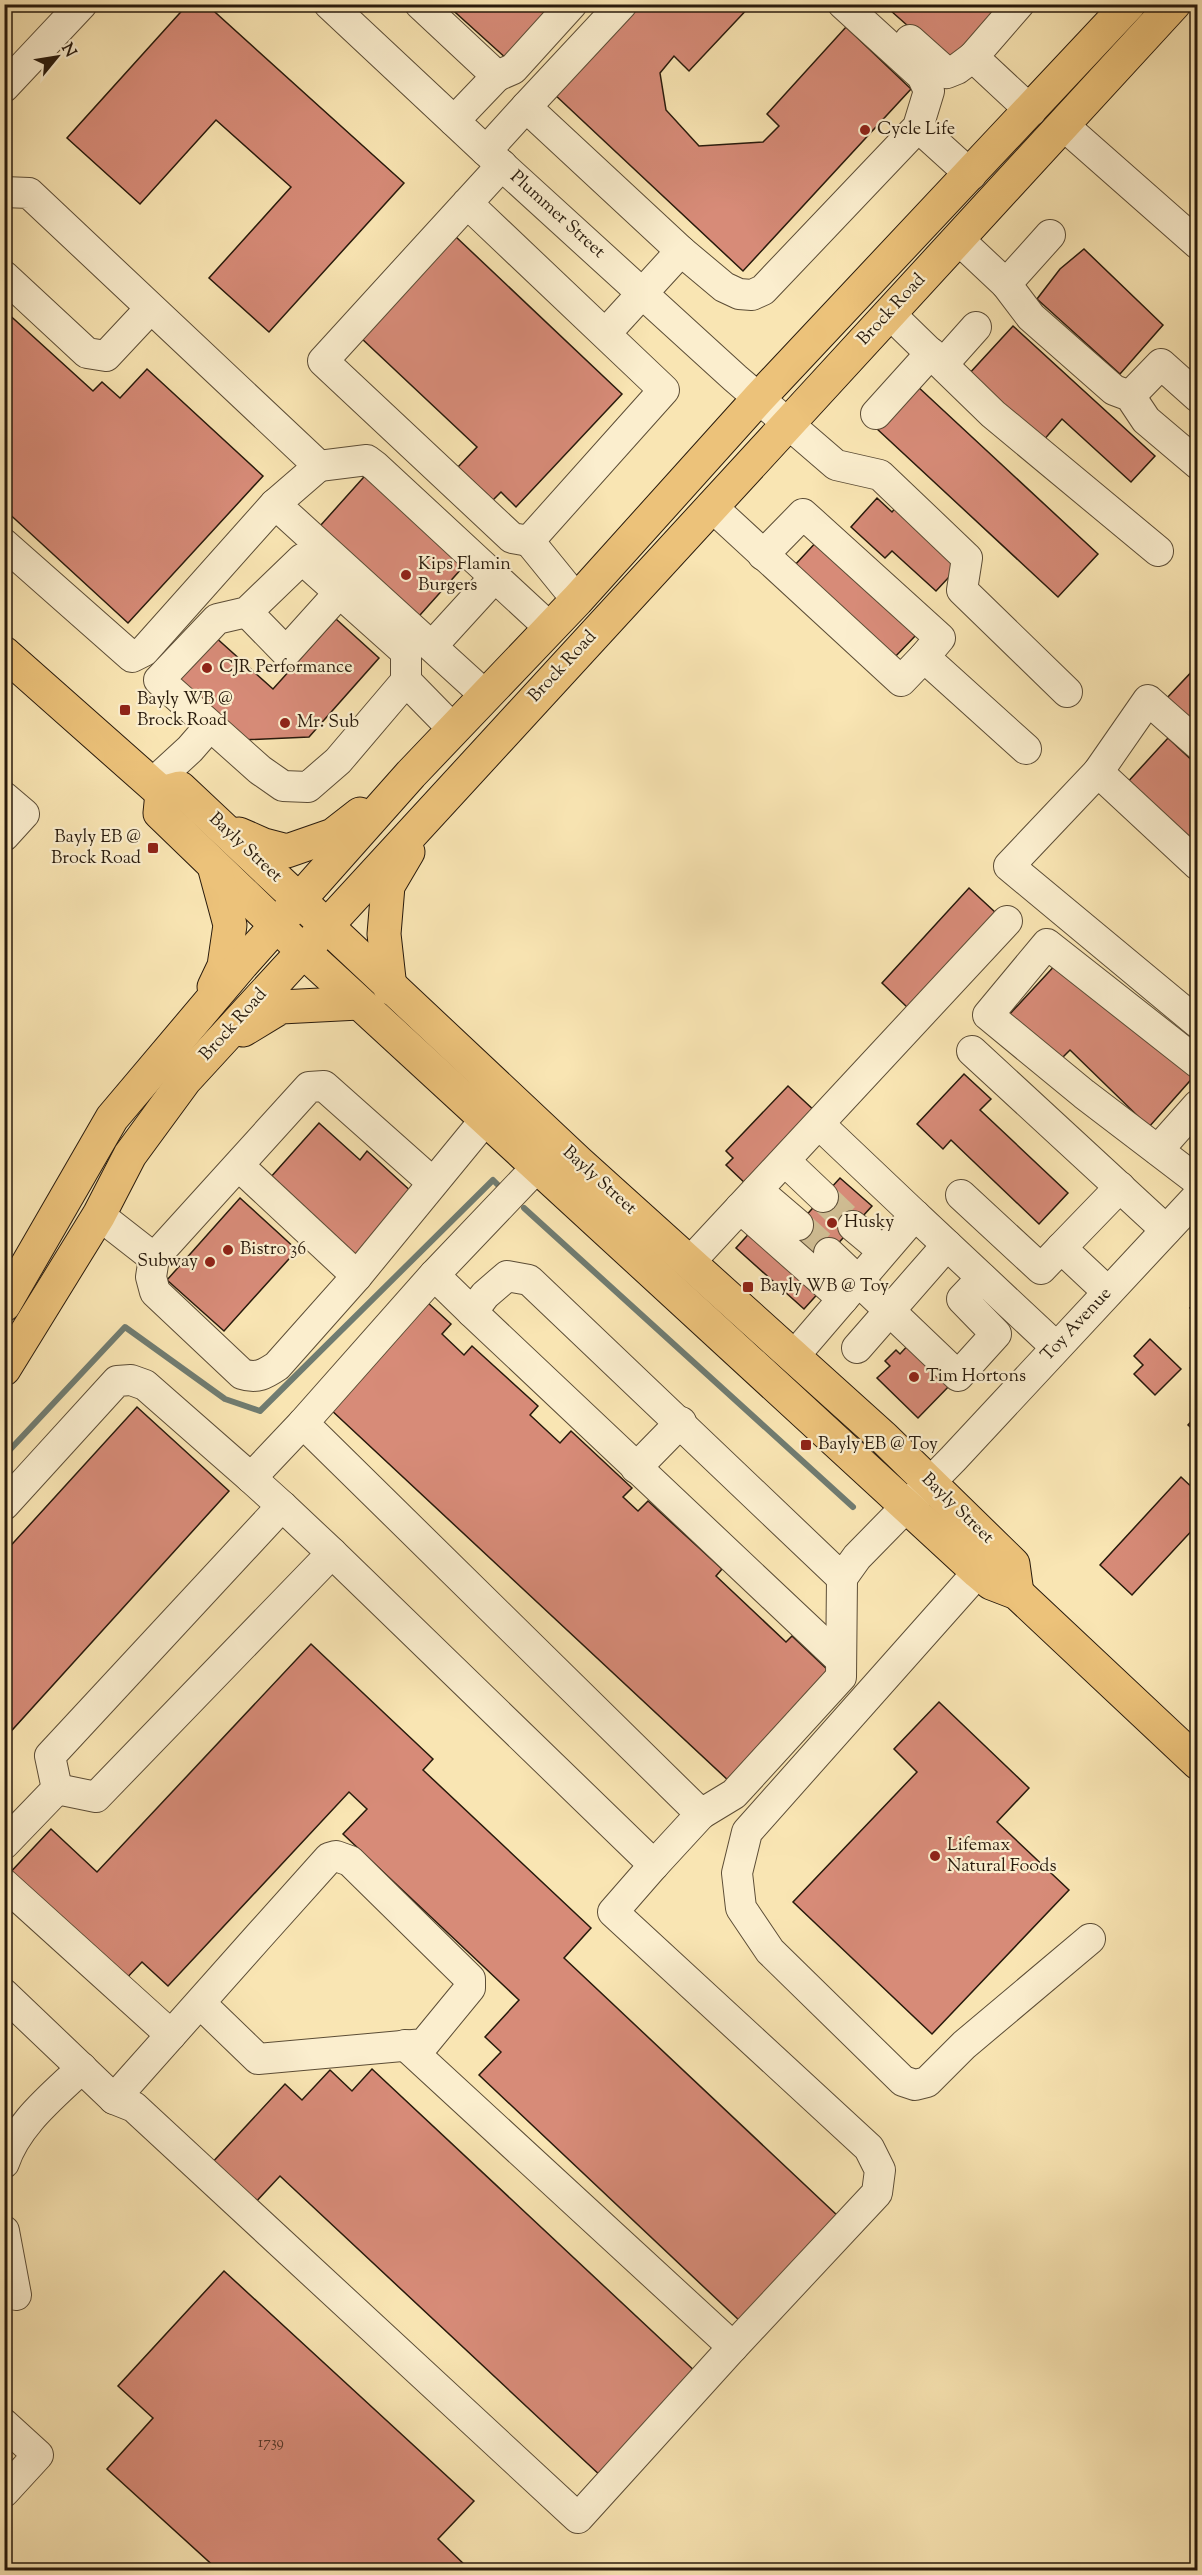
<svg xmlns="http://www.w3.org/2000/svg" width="1202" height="2575" font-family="'Sorts Mill Goudy',serif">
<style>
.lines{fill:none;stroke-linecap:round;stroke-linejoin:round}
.stream{stroke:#707c71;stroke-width:6}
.building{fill:#d78b78;stroke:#281a0c;stroke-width:1.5}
.minor-tunnel{stroke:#cfbc92;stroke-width:30;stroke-dasharray:30 15;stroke-linecap:butt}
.minor-casing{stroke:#5c4d36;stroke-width:32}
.major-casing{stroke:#281a0c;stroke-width:35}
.minor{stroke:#fbeece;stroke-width:30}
.major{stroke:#ecc27a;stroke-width:33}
.poi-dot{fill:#8f2418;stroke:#fbeece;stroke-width:2}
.labels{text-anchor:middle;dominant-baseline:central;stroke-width:4.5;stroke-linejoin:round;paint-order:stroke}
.number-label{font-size:15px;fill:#543627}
.poi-label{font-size:18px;fill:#281a0c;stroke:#fbeece;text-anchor:start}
.street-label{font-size:18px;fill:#281a0c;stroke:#fbeece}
</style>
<rect width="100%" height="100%" fill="#f9e5b3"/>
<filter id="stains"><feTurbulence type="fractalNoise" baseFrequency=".00333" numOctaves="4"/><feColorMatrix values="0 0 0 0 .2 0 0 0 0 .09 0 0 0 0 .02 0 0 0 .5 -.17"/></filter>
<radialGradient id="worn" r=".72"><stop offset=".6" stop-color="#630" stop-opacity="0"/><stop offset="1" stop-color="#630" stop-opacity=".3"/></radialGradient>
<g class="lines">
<g class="stream">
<path d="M 524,1208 L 853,1507"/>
<path d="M 4,1456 L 125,1327 L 225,1399 L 260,1411 L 493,1180 L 498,1185"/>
</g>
</g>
<g class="building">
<path d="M 188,4 L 206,4 L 404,183 L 269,332 L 209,278 L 291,187 L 216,120 L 140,204 L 67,138 Z"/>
<path d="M 446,4 L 557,4 L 508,60 Z"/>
<path d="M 637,4 L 752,4 L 689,71 L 674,56 L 660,73 L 666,110 L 699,146 L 763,142 L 779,126 L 767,114 L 846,27 L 911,89 L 743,271 L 553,93 Z"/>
<path d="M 896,4 L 1007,4 L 951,64 L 891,11 Z"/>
<path d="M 455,236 L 622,394 L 516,507 L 501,492 L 493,500 L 458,467 L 477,447 L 360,337 Z"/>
<path d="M 1084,249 L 1163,325 L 1120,374 L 1037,299 L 1060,269 Z"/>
<path d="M 4,310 L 93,391 L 102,382 L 120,398 L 147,369 L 263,476 L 128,623 L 4,509 Z"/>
<path d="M 1013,326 L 1155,456 L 1131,482 L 1062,419 L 1042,442 L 968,375 Z"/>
<path d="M 916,385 L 1098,554 L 1058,597 L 876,428 Z"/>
<path d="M 371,469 L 471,558 L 412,624 L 312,535 Z"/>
<path d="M 877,498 L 892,512 L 898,505 L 962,563 L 936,591 L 892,551 L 885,558 L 851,527 Z"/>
<path d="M 819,539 L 918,633 L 893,659 L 794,566 Z"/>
<path d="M 336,619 L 379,658 L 309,737 L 242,740 L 174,678 L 213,635 L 273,689 Z"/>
<path d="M 1198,665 L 1198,728 L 1166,699 Z"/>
<path d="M 1168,738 L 1198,766 L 1198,854 L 1125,785 Z"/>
<path d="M 969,888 L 996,913 L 908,1008 L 882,983 Z"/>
<path d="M 1059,961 L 1196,1074 L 1149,1127 L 1070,1050 L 1058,1062 L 1008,1016 Z"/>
<path d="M 964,1074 L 991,1099 L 980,1110 L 1068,1193 L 1039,1224 L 951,1140 L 943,1149 L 917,1124 Z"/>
<path d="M 788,1086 L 817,1113 L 748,1186 L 726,1165 L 733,1158 L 726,1151 Z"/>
<path d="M 319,1123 L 360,1160 L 367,1151 L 414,1194 L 357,1257 L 270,1178 Z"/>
<path d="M 840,1178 L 872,1206 L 814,1270 L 782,1242 Z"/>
<path d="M 240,1198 L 297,1250 L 224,1331 L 167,1280 Z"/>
<path d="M 754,1228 L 822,1289 L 804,1309 L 736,1248 Z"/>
<path d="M 1198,1300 L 1198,1314 L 1190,1308 Z"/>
<path d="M 427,1302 L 451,1324 L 442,1334 L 464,1355 L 472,1346 L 538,1406 L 530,1415 L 560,1443 L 571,1431 L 632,1488 L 623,1497 L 638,1511 L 648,1501 L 722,1569 L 716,1576 L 786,1642 L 792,1636 L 831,1673 L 730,1782 L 329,1408 Z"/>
<path d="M 1150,1339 L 1181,1369 L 1155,1395 L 1134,1374 L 1143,1365 L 1134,1356 Z"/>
<path d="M 911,1342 L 952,1383 L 918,1418 L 877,1378 L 890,1366 L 885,1361 L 896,1350 L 900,1354 Z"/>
<path d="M 137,1407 L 229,1491 L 4,1739 L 4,1553 Z"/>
<path d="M 1198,1414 L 1198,1434 L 1188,1425 Z"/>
<path d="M 1181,1477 L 1198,1493 L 1198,1524 L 1132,1595 L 1100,1565 Z"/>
<path d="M 311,1644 L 433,1759 L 423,1770 L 591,1928 L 564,1958 L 839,2217 L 741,2322 L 479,2075 L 501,2052 L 485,2037 L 519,2000 L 343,1834 L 367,1809 L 349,1792 L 168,1986 L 142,1962 L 120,1985 L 6,1877 L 51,1829 L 97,1872 Z"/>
<path d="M 939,1702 L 1029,1788 L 997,1822 L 1069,1890 L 932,2034 L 793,1902 L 917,1772 L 894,1749 Z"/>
<path d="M 372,2069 L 699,2375 L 603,2478 L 280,2176 L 253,2205 L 210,2165 L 285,2084 L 302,2100 L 330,2070 L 352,2091 Z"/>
<path d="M 224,2271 L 474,2501 L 438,2539 L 470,2570 L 218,2570 L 107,2469 L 153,2418 L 118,2386 Z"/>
</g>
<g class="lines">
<g class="minor-tunnel">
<path d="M 823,1197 L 853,1226"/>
<path d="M 798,1225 L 829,1253"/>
</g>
<g class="minor-casing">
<g id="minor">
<path d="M 329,4 L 486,151 L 735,378 L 836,465 L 880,475 L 967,558 L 962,590 L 1067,692"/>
<path d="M 420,4 L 497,76 L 454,121"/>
<path d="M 622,4 L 526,107 L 681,251 L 724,287 L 739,294 L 752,295 L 763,290 L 918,127 L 929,91 L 922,76 L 843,4"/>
<path d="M 1019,4 L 973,57 L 1031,111"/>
<path d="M 910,40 L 947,73 L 957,69 L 973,57"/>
<path d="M 497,76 L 513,69 L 572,4"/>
<path d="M 4,87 L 82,4"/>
<path d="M 1063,125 L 1198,244"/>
<path d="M 918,127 L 971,175"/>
<path d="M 486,151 L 526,107"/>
<path d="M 4,192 L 29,193 L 319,466 L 367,460 L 375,466 L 550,628"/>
<path d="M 467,203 L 664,390 L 529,541 L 512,538 L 323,361 L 502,165"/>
<path d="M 958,239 L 1006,284 L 1050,235"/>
<path d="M 4,276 L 87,353 L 106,356 L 150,309"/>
<path d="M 1006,284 L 1031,317 L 1114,390 L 1130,396 L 1146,420 L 1198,464"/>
<path d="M 889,313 L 993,414 L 1158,551"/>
<path d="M 606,333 L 681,251"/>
<path d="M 943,364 L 976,327"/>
<path d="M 1130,396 L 1161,364 L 1198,397"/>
<path d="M 876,414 L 931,353"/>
<path d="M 319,466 L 275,504 L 486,696"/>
<path d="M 711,506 L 901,681 L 924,657 L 1026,749"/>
<path d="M 529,541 L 577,600"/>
<path d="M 4,544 L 132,657 L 144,651 L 275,504"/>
<path d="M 763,555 L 803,514 L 940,638 L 924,657"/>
<path d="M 247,612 L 286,652 L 340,592"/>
<path d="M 432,646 L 495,577"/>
<path d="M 406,681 L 338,761 L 308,787 L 283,786 L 260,770 L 159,680 L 217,619 L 247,612 L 302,559 L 406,652 L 406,681 L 454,730"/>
<path d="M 1098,772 L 1148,700 L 1198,744"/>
<path d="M 152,784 L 190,749 L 210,726"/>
<path d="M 4,797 L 24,814 L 4,836"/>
<path d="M 1198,865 L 1098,772 L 1009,866 L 1198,1023"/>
<path d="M 972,1051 L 1166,1230"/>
<path d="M 1198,1063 L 1047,944 L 988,1015 L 1084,1094 L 1198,1181"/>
<path d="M 819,1124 L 915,1215"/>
<path d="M 1158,1150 L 1198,1105"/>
<path d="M 785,1161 L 823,1197"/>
<path d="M 239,1166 L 357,1276"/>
<path d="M 537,1167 L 434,1275 L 472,1312 L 485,1295 L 507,1276 L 529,1280 L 842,1578 L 857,1557 L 953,1459 L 1198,1196"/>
<path d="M 757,1190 L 798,1225"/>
<path d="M 961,1195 L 1041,1269 L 1061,1248 L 1108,1292"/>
<path d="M 740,1208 L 843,1299"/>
<path d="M 99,1215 L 154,1258 L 151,1277 L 155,1292 L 242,1374 C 257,1379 265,1374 277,1366 L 357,1276 L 485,1120"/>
<path d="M 853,1226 L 883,1251"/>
<path d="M 1061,1248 L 1120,1187"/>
<path d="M 829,1253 L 958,1376 L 996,1334 L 962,1299 L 982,1278"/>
<path d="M 154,1258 L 309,1087 L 324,1086 L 432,1182"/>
<path d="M 689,1263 L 1007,921"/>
<path d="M 434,1275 L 303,1423 L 701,1814 L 734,1794 L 841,1677 L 842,1578"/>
<path d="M 472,1312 L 841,1660"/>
<path d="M 857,1348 L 947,1245"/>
<path d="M 794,1356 L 915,1215 L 1056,1347"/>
<path d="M 636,1468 L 681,1422"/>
<path d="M 4,1505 L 117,1381 L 131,1380 L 145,1385 L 251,1478 L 303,1423"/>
<path d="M 332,1553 L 654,1865 L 701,1814"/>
<path d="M 978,1572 L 747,1832 L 737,1873 L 741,1908 L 770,1951 L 903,2081 L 915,2085 L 927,2082 L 964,2045 L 1090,1939"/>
<path d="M 57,1789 L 96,1797 L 332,1553 L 282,1506"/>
<path d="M 4,1844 L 57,1789 L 50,1756 L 282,1506 L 251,1478"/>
<path d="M 4,1884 L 171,2035"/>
<path d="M 4,1994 L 114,2099 L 134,2107 L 578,2518 L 733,2347"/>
<path d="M 405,2045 L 733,2347 L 877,2193 L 880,2170 L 869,2148 L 613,1912 L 654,1865"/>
<path d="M 114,2099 C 186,2018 257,1938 329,1858 L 336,1856 L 350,1861 L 470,1979 L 470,1988 L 424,2044 L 258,2059 L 200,2003"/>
<path d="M 4,2163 C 17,2124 53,2096 82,2068"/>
<path d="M 4,2231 L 16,2295"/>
<path d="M 4,2424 L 38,2455 L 4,2492"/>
</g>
</g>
<g class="major-casing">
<g id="major">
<path d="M 4,653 L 162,793"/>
<path d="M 162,793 L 160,813 L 303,951 L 978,1572 L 991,1583 L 1017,1593 L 1198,1763"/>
<path d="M 162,793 L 180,788 L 578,1162 L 884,1438 L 1013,1564 L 1017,1593"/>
<path d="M 239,834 L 264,845 L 287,851 L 333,835 L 360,814"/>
<path d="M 214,866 L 230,925 L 224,966 L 214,987"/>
<path d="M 390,988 L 384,934 L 388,886 L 408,852"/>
<path d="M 243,1030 L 281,1007 L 359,1003"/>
<path d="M 4,1305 L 112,1118 L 242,964 L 411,774 L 577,600 L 759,398 L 1129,4"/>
<path d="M 4,1369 L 99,1215 L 130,1155 L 185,1080 L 1174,4"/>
</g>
</g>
<use href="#minor" class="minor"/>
<use href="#major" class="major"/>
</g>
<g class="poi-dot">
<circle cx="865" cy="130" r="6"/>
<circle cx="406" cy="575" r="6"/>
<circle cx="207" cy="668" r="6"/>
<rect x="119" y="704" width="12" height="12" rx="3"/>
<circle cx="285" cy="723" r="6"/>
<rect x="147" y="842" width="12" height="12" rx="3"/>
<circle cx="832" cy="1223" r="6"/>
<circle cx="228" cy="1250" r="6"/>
<circle cx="210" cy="1262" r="6"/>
<rect x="742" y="1281" width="12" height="12" rx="3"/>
<circle cx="914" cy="1377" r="6"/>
<rect x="800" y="1439" width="12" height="12" rx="3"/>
<circle cx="935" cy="1856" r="6"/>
</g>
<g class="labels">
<g class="number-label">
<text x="271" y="2443">1739</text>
</g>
<g class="poi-label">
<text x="877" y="130">Cycle Life</text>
<text x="418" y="565">Kips Flamin<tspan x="418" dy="21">Burgers</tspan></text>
<text x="219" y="668">CJR Performance</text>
<text x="137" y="700">Bayly WB @<tspan x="137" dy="21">Brock Road</tspan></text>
<text x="297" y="723">Mr. Sub</text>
<text x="141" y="838" text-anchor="end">Bayly EB @<tspan x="141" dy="21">Brock Road</tspan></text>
<text x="844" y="1223">Husky</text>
<text x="240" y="1250">Bistro 36</text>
<text x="198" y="1262" text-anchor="end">Subway</text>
<text x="760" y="1287">Bayly WB @ Toy</text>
<text x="926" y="1377">Tim Hortons</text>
<text x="818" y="1445">Bayly EB @ Toy</text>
<text x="947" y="1846">Lifemax<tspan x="947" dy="21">Natural Foods</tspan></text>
</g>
<g class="street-label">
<text transform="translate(557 215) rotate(42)">Plummer Street</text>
<text transform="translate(892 310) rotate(-47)">Brock Road</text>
<text transform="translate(563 667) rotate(-47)">Brock Road</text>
<text transform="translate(245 848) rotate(43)">Bayly Street</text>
<text transform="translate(234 1025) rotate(-48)">Brock Road</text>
<text transform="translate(599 1181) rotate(42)">Bayly Street</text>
<text transform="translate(1077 1325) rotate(-47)">Toy Avenue</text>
<text transform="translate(957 1509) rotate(44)">Bayly Street</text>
</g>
</g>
<rect width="1202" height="2575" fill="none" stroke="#f9e5b3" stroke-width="24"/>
<rect x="6" y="6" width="1190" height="2563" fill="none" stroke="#281a0c" stroke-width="3"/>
<rect x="12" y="12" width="1178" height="2551" fill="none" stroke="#281a0c" stroke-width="1.5"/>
<g transform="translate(57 57) rotate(60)" stroke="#fbeece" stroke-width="4.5" paint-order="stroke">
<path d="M0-4.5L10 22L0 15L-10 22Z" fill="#281a0c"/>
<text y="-9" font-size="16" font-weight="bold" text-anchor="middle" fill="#281a0c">N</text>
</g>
<rect width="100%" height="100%" filter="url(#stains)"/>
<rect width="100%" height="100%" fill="url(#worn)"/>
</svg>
